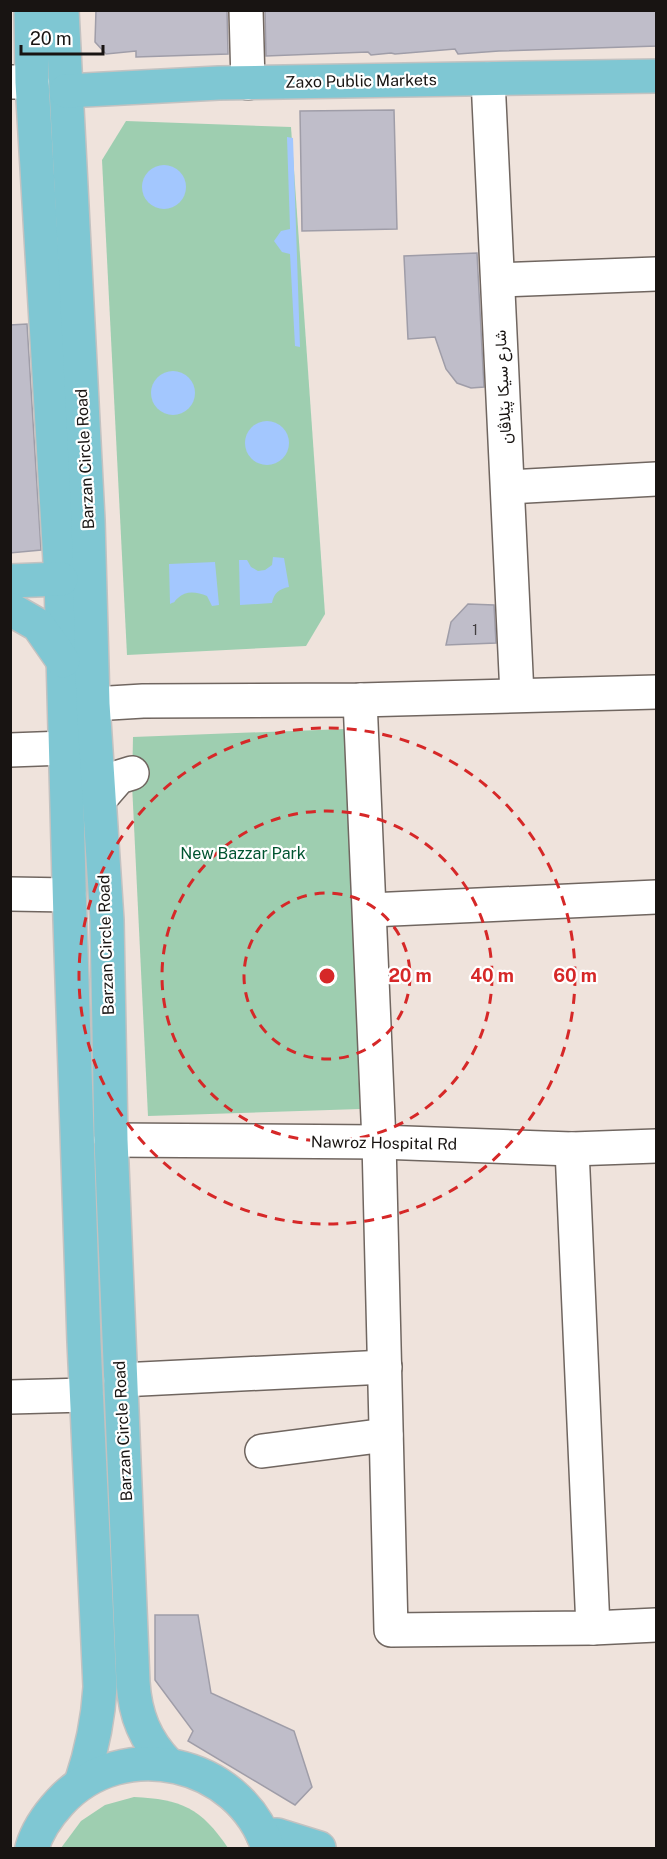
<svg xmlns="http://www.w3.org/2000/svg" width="667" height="1859" font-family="'Public Sans',Vazirmatn,sans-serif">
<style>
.green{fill:#9eceb0}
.water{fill:#a3c7fe}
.building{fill:#bfbdc9;stroke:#9f9da8;stroke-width:1.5}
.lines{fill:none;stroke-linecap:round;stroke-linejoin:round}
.minor-casing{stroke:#706660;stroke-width:36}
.major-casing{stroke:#c3c2c1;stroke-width:36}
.minor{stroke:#fff;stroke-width:33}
.major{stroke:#7fc7d3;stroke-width:33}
.ring{fill:none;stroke:#d62828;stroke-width:3;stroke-dasharray:10 8}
.labels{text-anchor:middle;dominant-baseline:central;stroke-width:4.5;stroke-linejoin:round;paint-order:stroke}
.number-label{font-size:14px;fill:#423e40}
.street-label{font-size:16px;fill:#181412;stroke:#fff}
.park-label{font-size:16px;fill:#005430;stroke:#fff}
.centre{fill:#d62828;stroke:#fff;stroke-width:3}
.ring-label{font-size:18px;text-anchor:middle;font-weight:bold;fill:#d62828;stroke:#fff;stroke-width:4.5;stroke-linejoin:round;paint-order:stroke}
</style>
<rect width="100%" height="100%" fill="#efe3dc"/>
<g class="green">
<path d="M 126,121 L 291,127 L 325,614 L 306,646 L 127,655 L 102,160 Z"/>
<path d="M 345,729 L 360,1109 L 148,1116 L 132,784 L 133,737 Z"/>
<path d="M 134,1797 C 181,1799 201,1808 228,1848 L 61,1848 L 81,1821 L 105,1805 Z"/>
</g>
<g class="water">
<path d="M 287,137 L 293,138 L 300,347 L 295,346 L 290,254 L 282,252 L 274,241 L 281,231 L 290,229 Z"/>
<circle cx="164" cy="187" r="22"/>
<circle cx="173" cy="393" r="22"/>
<circle cx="267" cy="443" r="22"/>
<path d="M 273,557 L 284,558 L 289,587 C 279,589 274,593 272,603 L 240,605 L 239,560 L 247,560 L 251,567 L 258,571 L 265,570 L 272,565 Z"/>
<path d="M 215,562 L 219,605 L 212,606 L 207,596 C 197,592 186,590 178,598 C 171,604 179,600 170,604 L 169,564 Z"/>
</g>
<g class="building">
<path d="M 96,10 L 227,10 L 228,54 L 136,57 L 136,51 L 106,54 L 95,42 Z"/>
<path d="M 265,10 L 657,10 L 657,46 L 499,51 L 458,54 L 455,49 L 395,54 L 391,53 L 371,55 L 368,52 L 266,56 Z"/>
<path d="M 394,110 L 397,229 L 302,231 L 300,111 Z"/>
<path d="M 477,253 L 484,387 L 471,388 L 457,383 L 446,369 L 435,337 L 408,339 L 404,256 Z"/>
<path d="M 27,324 L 41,550 L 10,553 L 10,325 Z"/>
<path d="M 468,604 L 494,605 L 496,643 L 446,645 L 451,622 Z"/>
<path d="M 155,1615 L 198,1615 L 211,1693 L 294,1731 L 312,1787 L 295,1805 L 188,1741 L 193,1731 L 155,1680 Z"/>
</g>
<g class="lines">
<g class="minor-casing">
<g id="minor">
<path d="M 246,10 L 248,83"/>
<path d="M 488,79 L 517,695"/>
<path d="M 10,82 L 32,82"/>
<path d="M 498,280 L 656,274"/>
<path d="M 508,487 L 656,479"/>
<path d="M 360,700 L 379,1142 L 391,1630 L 593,1628 L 656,1625"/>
<path d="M 93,704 L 143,701 L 360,700 L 656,692"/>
<path d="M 10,750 L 65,748"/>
<path d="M 99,800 L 119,777 L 132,773"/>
<path d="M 10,894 L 69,895"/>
<path d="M 370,910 L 656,897"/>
<path d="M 111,1140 L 379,1142 L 572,1149 L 656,1146"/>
<path d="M 572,1149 L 593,1628"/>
<path d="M 121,1380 L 385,1367"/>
<path d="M 10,1397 L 86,1395"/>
<path d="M 262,1451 L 386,1435"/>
</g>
</g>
<g class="major-casing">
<g id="major">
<path d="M 31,10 L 32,82 L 61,579 L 70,920 L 84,1342 L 100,1687 C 98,1721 92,1750 81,1783"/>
<path d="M 62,10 L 88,520 L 93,704 L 107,920 L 111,1140 L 133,1682 C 135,1715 145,1740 168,1764"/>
<path d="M 66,91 L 219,83 L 656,76"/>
<path d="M 10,581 L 61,579"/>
<path d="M 10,609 L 38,625 L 63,661"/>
<path d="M 263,1835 L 277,1835 L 319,1848"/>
<path d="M 32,1848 C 37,1831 48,1815 60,1802 C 122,1734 240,1761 268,1848"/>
</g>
</g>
<use href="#minor" class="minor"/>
<use href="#major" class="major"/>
</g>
<g class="ring">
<circle cx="327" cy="976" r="83"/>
<circle cx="327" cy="976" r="165"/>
<circle cx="327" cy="976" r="248"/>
</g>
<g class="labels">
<g class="number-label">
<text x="475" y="630">1</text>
</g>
<g class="street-label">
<text transform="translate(361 81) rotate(-1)">Zaxo Public Markets</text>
<text transform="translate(503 387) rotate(-93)">شارع سيكا پێلاڤان</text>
<text transform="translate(85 459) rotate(-93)">Barzan Circle Road</text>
<text transform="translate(106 945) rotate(-92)">Barzan Circle Road</text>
<text transform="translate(384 1143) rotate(1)">Nawroz Hospital Rd</text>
<text transform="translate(123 1431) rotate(-93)">Barzan Circle Road</text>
</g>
<g class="park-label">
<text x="243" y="853">New Bazzar Park</text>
</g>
</g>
<circle cx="327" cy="976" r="9" class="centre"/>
<g class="ring-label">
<text x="410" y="982">20 m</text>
<text x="492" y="982">40 m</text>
<text x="575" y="982">60 m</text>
</g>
<rect width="667" height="1859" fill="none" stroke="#181412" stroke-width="24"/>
<path d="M21 45v9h82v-9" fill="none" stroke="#181412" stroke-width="3"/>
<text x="30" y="45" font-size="18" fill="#181412" stroke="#ffffff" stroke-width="4.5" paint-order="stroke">20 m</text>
</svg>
